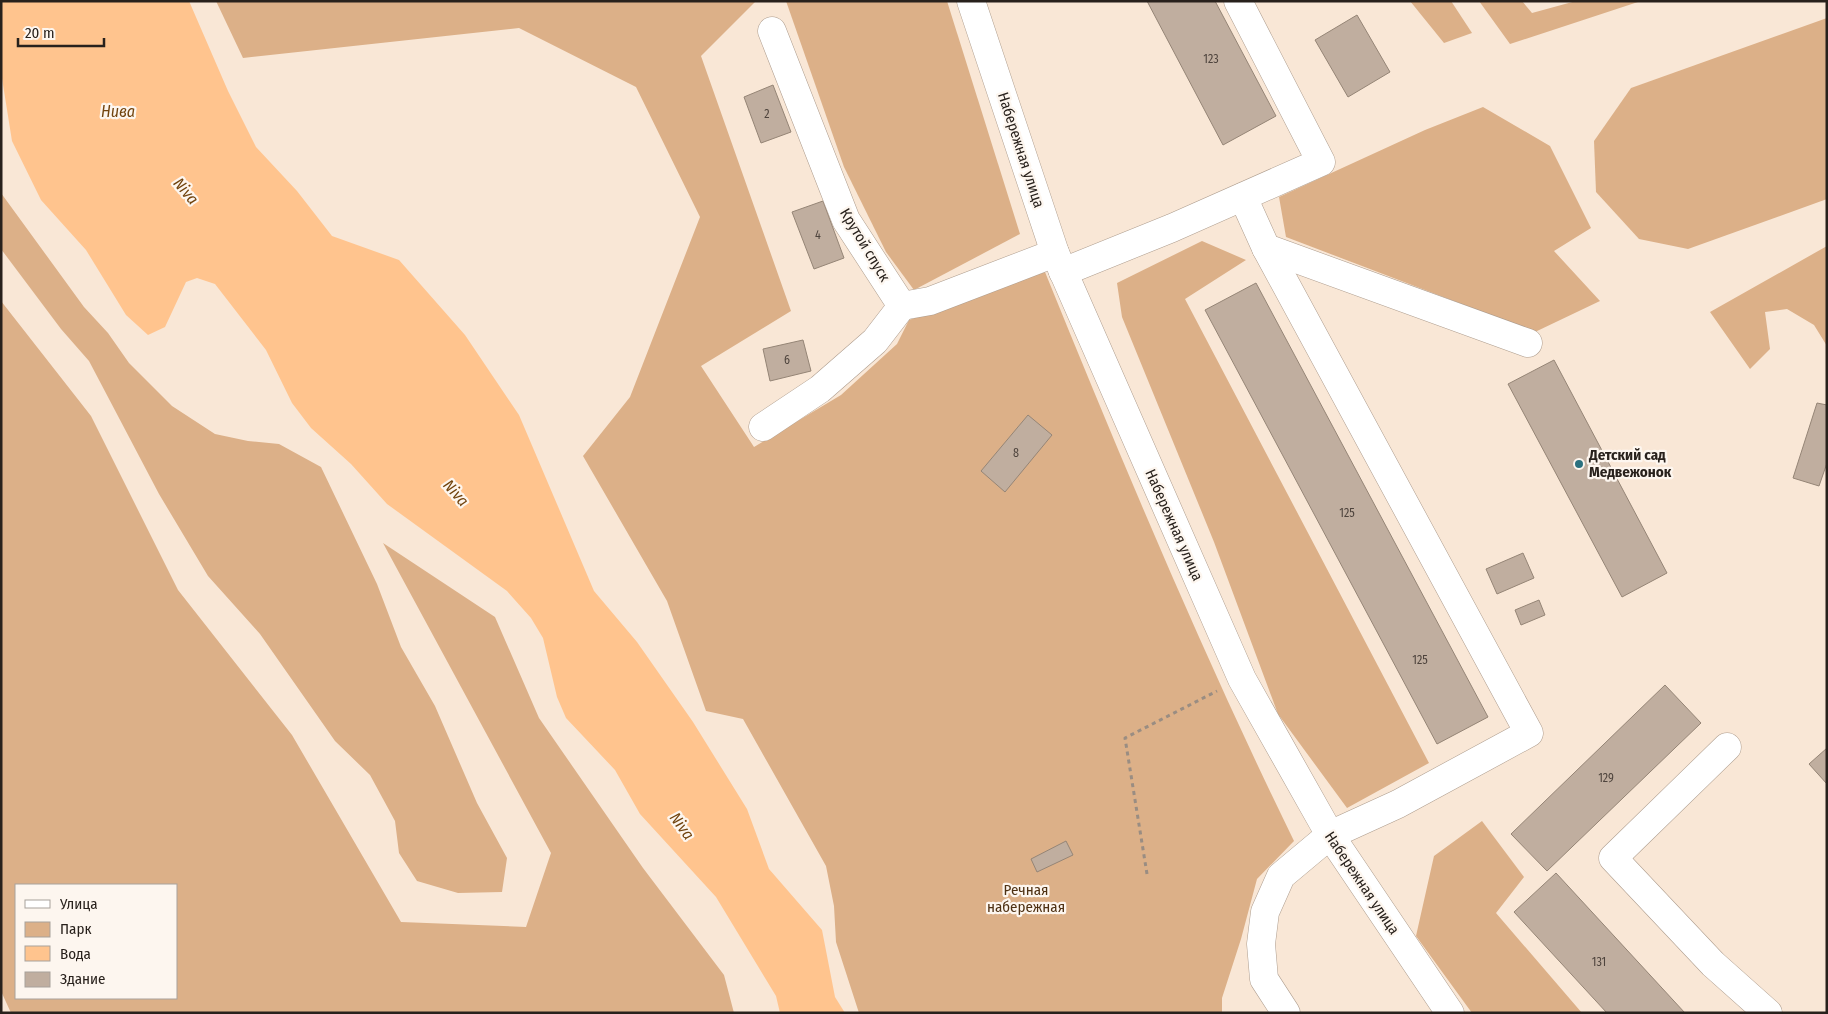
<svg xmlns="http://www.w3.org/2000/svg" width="1828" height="1014" font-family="'Fira Sans Condensed',sans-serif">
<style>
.green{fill:#dcb088;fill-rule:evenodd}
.water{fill:#ffc48e}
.building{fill:#c0ae9f;stroke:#958576}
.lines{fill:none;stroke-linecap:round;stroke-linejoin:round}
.minor-casing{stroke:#ae9d8e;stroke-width:29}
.path{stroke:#9a8d82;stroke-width:3;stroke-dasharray:4 4;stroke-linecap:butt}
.minor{stroke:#fff;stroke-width:28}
.poi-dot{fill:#2b717f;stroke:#fdf6ef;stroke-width:2}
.labels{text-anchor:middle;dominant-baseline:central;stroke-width:4.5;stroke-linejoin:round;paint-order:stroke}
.number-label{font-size:12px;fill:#4e443d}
.street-label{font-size:15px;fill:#28211c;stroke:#fdf6ef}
.poi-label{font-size:15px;font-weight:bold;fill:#28211c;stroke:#fdf6ef;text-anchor:start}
.park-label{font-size:15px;fill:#4e3113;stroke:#fdf6ef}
.water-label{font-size:16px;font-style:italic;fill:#72440e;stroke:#fdf6ef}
</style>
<rect width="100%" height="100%" fill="#f9e7d6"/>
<g class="green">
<path d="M 216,1 L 756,1 L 701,56 L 791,311 L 701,366 L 754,447 L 841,395 L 897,344 L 909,320 L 1045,272 C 1123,464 1203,655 1294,841 L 1257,879 L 1241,939 L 1222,998 L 1222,1013 L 859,1013 L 836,942 L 834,906 L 826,866 L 743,719 L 706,711 L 667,601 L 583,456 L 630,397 L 700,217 L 636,87 L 519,28 L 243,58 Z"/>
<path d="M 786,1 L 947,1 L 1020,234 L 914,290 L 886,252 L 844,167 Z"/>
<path d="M 1410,1 L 1451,1 L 1472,33 L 1444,43 Z"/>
<path d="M 1479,1 L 1522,1 L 1532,13 L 1576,1 L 1641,1 L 1510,44 Z"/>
<path d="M 1827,18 L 1827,199 L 1688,249 L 1639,239 L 1596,192 L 1594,141 L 1631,88 Z"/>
<path d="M 1483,107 L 1550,146 L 1591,228 L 1554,251 L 1600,301 L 1535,332 L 1286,237 L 1279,197 L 1425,130 Z"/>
<path d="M 1,193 L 84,307 L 108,333 L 129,363 L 172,406 L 215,434 L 248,441 L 279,444 L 321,467 L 377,584 L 401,647 L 435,706 L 477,803 L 507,858 L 502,892 L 458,893 L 417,881 L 399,853 L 395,821 L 370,775 L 335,741 L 260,634 L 208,576 L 159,494 L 89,361 L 61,329 L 1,249 Z"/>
<path d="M 1202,241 L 1246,260 L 1185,299 L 1429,763 L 1347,808 L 1278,714 L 1214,542 L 1122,317 L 1117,283 Z"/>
<path d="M 1827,246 L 1827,346 L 1814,325 L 1787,309 L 1765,312 L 1770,349 L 1750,369 L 1710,312 Z"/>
<path d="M 1,301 L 91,416 L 178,590 L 292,735 L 401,922 L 526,927 L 551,853 L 383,543 L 495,617 L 539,718 L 643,868 L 724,975 L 734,1013 L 11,1013 L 1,991 ZM 16,885 L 176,885 L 176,998 L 16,998 Z"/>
<path d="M 1482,821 L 1524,877 L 1496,913 L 1582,1013 L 1472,1013 L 1416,936 L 1434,856 Z"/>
</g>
<path class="water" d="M 1,1 L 189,1 L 228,91 L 256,147 L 297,191 L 332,236 L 399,260 L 465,335 L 519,415 L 594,591 L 637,642 L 693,722 L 747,809 L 769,869 L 822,930 L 835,997 L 845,1013 L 780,1013 L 776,996 L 716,897 L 640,814 L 615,770 L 566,718 L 557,697 L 543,638 L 531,618 L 507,591 L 387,504 L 351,464 L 311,428 L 292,403 L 266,350 L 215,284 L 197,278 L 186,282 L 165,327 L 148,335 L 126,315 L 86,250 L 41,200 L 12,141 L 1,72 Z"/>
<g class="building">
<path d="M 1147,1 L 1215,1 L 1276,116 L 1223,145 Z"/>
<path d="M 1357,15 L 1390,72 L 1348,97 L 1315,40 Z"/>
<path d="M 773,85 L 791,132 L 761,143 L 744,97 Z"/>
<path d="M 823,201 L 844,258 L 814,269 L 792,212 Z"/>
<path d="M 1256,283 L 1488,717 L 1437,744 L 1205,310 Z"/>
<path d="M 803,340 L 811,371 L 770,381 L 763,349 Z"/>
<path d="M 1554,360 L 1667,573 L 1622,597 L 1508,384 Z"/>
<path d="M 1817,403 L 1827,405 L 1827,463 L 1819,486 L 1793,478 Z"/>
<path d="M 1028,415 L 1052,435 L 1005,492 L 981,471 Z"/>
<path d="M 1523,553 L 1534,578 L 1497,594 L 1486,569 Z"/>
<path d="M 1539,600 L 1545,615 L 1521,625 L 1515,610 Z"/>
<path d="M 1665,685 L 1701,723 L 1547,871 L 1511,834 Z"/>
<path d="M 1827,748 L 1827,784 L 1809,764 Z"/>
<path d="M 1066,841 L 1073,855 L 1037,872 L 1031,859 Z"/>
<path d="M 1556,873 L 1685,1013 L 1607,1013 L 1514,912 Z"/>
</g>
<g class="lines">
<g class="minor-casing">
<g id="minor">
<path d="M 971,1 L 1055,253 L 1242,679 L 1330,835 L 1450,1013"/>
<path d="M 772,31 L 846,220 L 902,306 L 930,301 L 1055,253"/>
<path d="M 1243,197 L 1266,248 L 1528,343"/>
<path d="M 1266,248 L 1529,733 L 1398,804 L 1330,835 L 1281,876 L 1265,912 L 1261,944 L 1264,979 L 1286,1013"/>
<path d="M 1063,272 L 1172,228 L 1321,162 L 1238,1"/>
<path d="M 763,427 L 820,389 L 875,341 L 902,306"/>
<path d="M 1727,747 L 1613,858 L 1713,964 L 1768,1013"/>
</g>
</g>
<path class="path" d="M 1147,874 L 1125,738 L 1217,691"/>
<use href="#minor" class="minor"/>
</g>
<circle class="poi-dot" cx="1579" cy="464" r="5"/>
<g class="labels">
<g class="number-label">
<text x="1211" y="59">123</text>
<text x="767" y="114">2</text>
<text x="818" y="235">4</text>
<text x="787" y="360">6</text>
<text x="1016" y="453">8</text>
<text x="1347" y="513">125</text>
<text x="1420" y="660">125</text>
<text x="1606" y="778">129</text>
<text x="1599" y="962">131</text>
</g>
<g class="street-label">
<text transform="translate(1021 150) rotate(72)">Набережная улица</text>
<text transform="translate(865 245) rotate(59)">Крутой спуск</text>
<text transform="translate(1174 525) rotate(66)">Набережная улица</text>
<text transform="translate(1362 883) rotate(56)">Набережная улица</text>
</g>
<g class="poi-label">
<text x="1589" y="455">Детский сад<tspan x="1589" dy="17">Медвежонок</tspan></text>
</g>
<g class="park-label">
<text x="1026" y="890">Речная<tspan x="1026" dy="17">набережная</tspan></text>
</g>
<g class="water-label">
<text x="118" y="111">Нива</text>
<text transform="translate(186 191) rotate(50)">Niva</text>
<text transform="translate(456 493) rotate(48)">Niva</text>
<text transform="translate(682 826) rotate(54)">Niva</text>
</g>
</g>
<rect width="1828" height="1014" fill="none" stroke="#28211c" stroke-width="5"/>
<rect x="15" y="884" width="162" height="115" fill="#fdf6ef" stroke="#a8a19b"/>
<rect x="25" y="900" width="25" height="8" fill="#ffffff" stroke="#a8a19b"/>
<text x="60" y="909" font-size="15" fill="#28211c">Улица</text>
<rect x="25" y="922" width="25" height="15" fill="#dcb088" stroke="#a8a19b"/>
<text x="60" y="934" font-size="15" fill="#28211c">Парк</text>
<rect x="25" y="946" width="25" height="15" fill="#ffc48e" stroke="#a8a19b"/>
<text x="60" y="959" font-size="15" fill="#28211c">Вода</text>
<rect x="25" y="972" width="25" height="15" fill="#c0ae9f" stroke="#a8a19b"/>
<text x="60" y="984" font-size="15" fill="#28211c">Здание</text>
<path d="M18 38v8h86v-8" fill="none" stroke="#28211c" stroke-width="2.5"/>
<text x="25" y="38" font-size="15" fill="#28211c" stroke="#fdf6ef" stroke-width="4" paint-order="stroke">20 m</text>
</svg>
